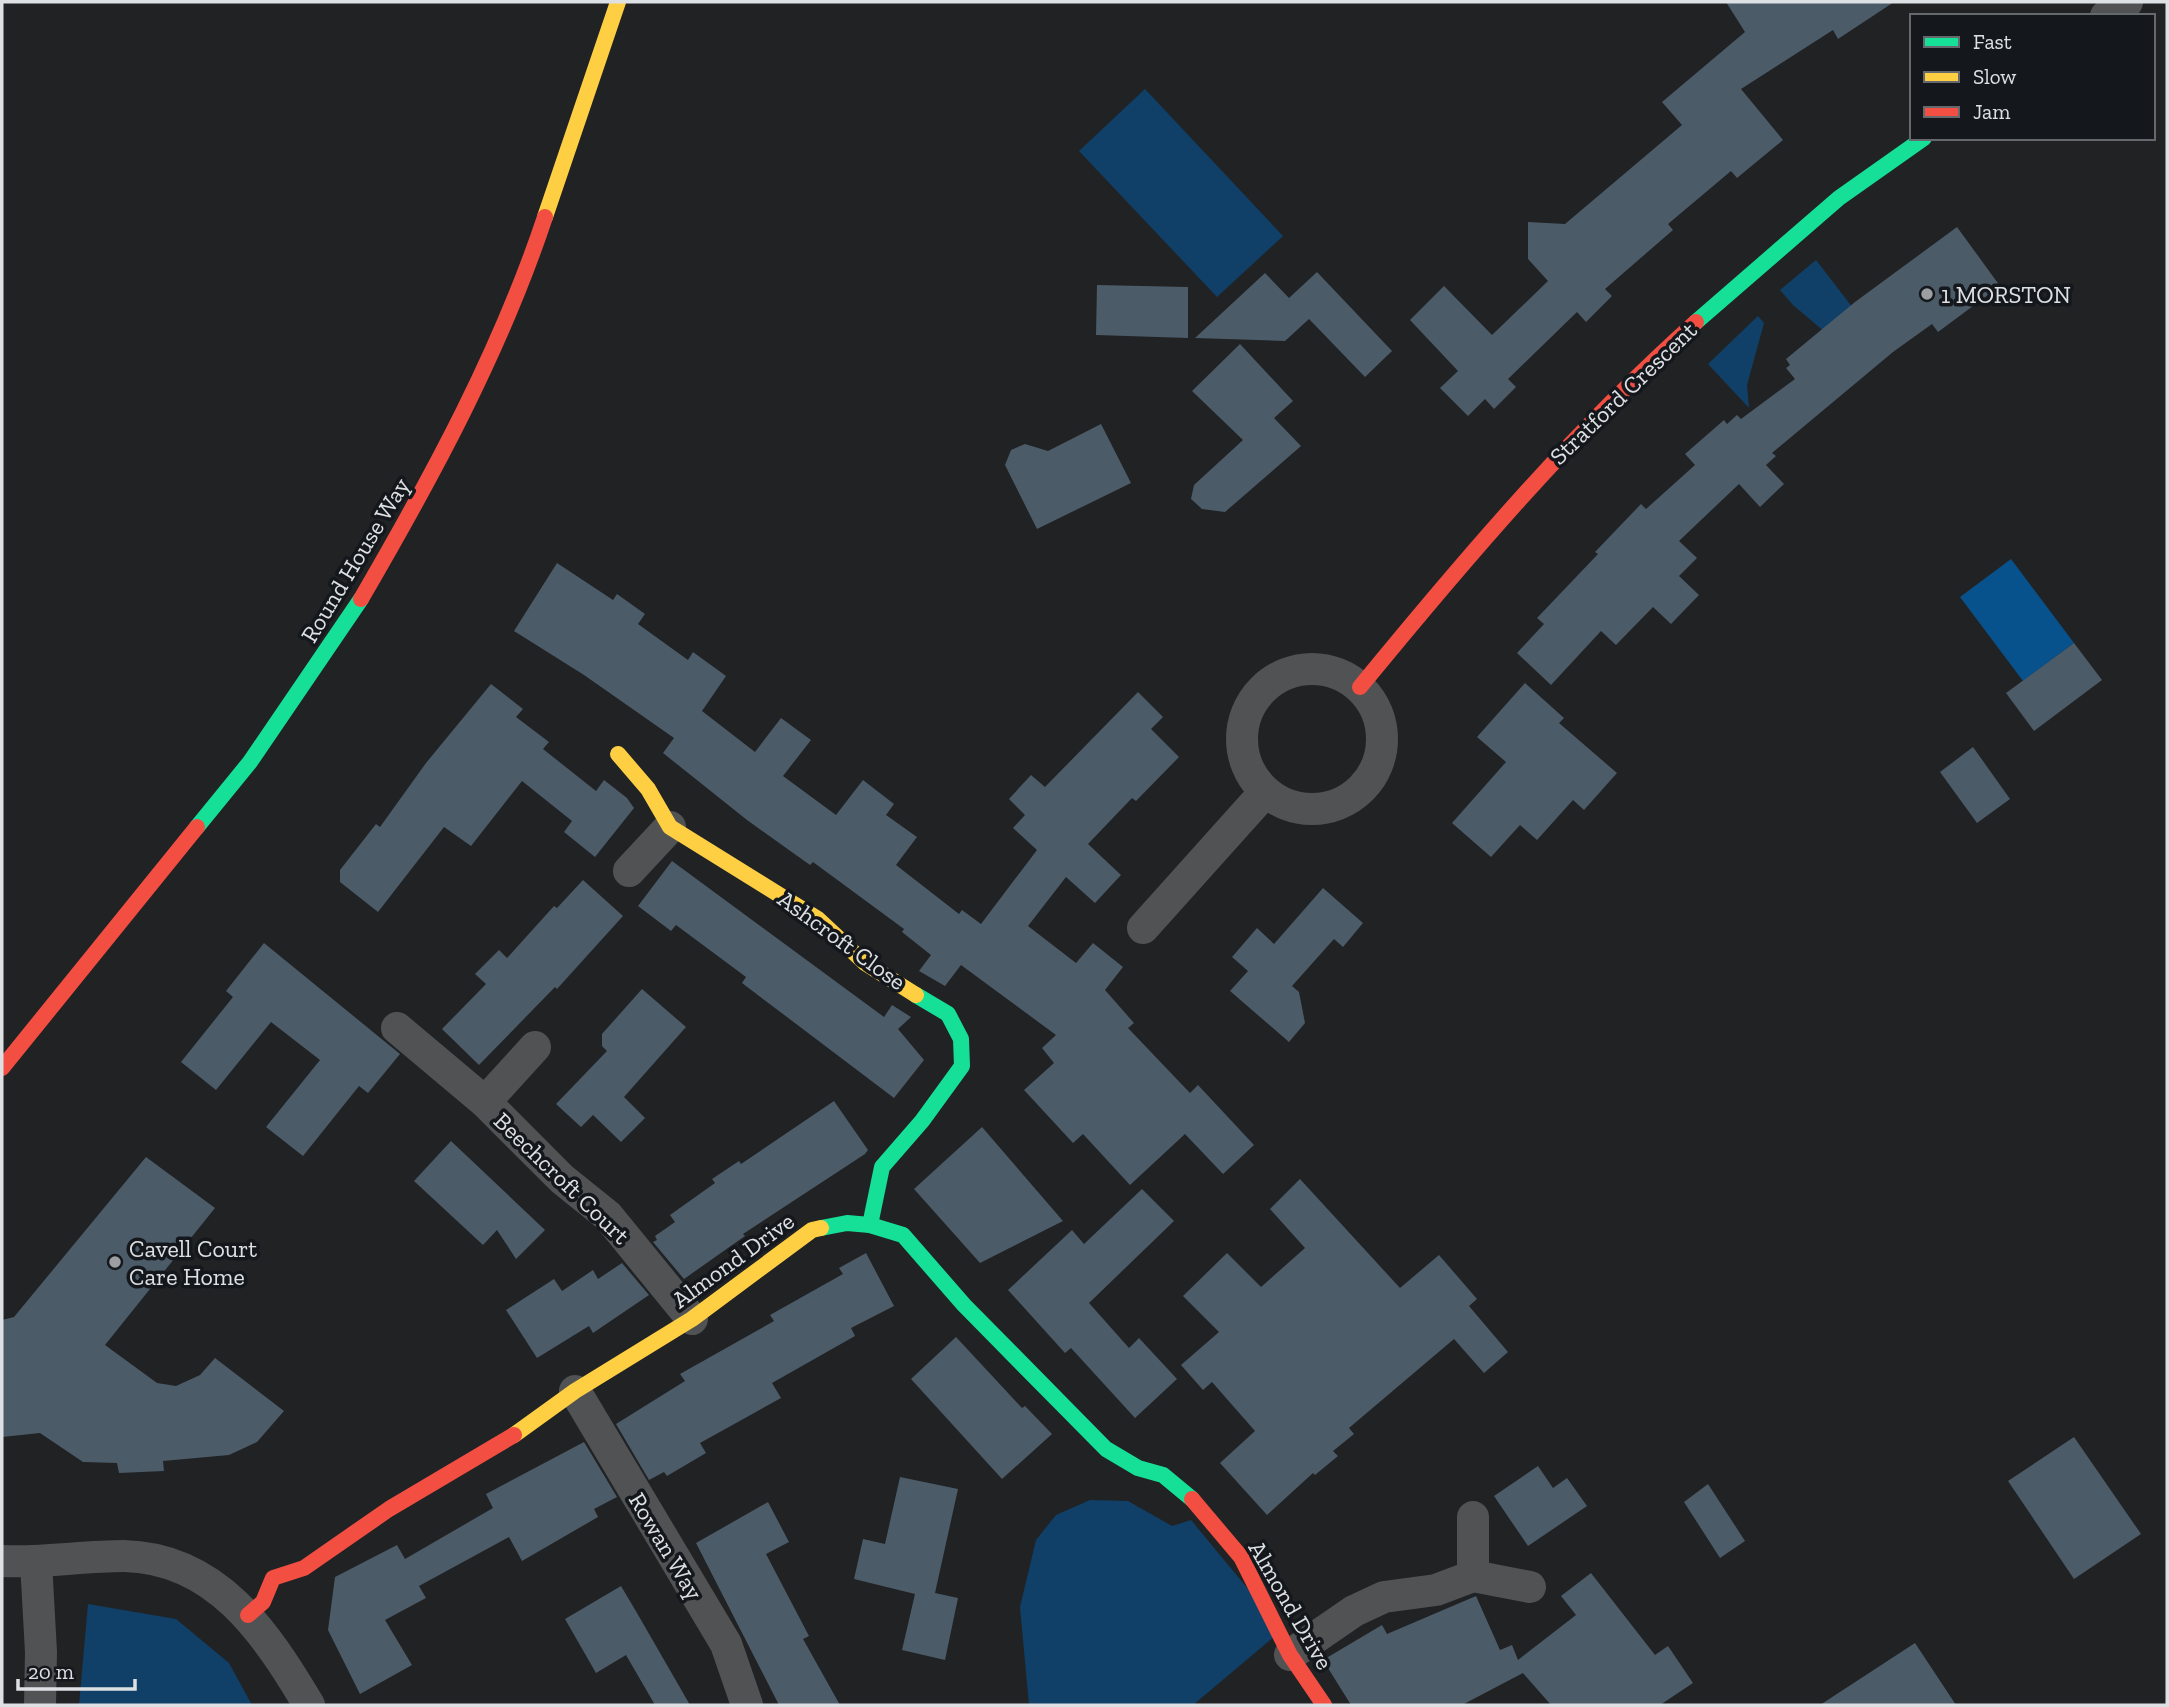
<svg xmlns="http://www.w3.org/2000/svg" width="2169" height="1707" font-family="'Zilla Slab',serif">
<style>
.green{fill:#104068}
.water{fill:#07528c}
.building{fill:#4c5b68}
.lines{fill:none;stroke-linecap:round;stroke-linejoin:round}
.street{stroke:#515254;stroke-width:32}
.fast{stroke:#16e098;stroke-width:16}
.slow{stroke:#ffcf43;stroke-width:16}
.jam{stroke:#f24e42;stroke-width:16}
.poi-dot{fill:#9c9ea1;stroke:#14181d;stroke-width:2.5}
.labels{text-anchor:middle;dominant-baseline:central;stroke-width:7;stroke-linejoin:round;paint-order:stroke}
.poi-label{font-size:24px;fill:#dee1e4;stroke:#14181d;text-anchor:start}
.street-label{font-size:24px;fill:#dee1e4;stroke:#14181d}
</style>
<rect width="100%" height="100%" fill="#202224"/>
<g class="green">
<path d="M 1145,89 L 1283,236 L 1217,297 L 1079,151 Z"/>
<path d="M 1816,260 L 1873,334 L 1826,333 L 1793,305 L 1780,290 Z"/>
<path d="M 1758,316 L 1764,323 L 1747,385 L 1749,408 L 1708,364 Z"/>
<path d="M 1090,1500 L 1128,1501 L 1172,1526 L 1191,1520 L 1282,1630 L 1193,1705 L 1029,1705 L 1020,1607 L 1036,1540 L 1056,1515 Z"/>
<path d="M 88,1604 L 176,1619 L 229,1663 L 252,1705 L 79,1705 Z"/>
</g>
<path class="water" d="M 2011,559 L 2074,643 L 2023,681 L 1960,597 Z"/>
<g class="building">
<path d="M 1726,2 L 1894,2 L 1838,39 L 1833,30 L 1741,89 L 1783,140 L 1737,178 L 1731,171 L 1668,224 L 1673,230 L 1605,289 L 1612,296 L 1586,322 L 1577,312 L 1508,379 L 1516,387 L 1494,409 L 1485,399 L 1468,416 L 1440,388 L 1458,371 L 1410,320 L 1444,286 L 1492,335 L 1548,281 L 1528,259 L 1528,222 L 1565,224 L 1682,125 L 1662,102 L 1745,32 Z"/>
<path d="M 1957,227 L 2000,286 L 1938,332 L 1932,324 L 1893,352 L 1772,453 L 1776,456 L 1766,465 L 1784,484 L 1760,507 L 1739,484 L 1679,541 L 1697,558 L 1679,576 L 1699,595 L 1671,624 L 1653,607 L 1616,645 L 1601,631 L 1551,685 L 1517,653 L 1544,624 L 1537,618 L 1598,554 L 1595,552 L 1641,504 L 1646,509 L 1695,465 L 1685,454 L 1724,420 L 1727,424 L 1737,415 L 1741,419 L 1795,379 L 1786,368 L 1790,365 L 1786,359 L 1855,302 Z"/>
<path d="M 1317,272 L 1392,351 L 1365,377 L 1309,319 L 1285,341 L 1195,338 L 1265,273 L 1289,298 Z"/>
<path d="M 1097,285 L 1188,287 L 1188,338 L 1096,335 Z"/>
<path d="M 1240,344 L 1293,401 L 1274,418 L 1301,446 L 1225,512 L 1202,509 L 1191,499 L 1194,485 L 1243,440 L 1192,391 Z"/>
<path d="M 1101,424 L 1131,483 L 1037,529 L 1005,465 L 1011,450 L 1025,444 L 1048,451 Z"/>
<path d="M 557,563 L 613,600 L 617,594 L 645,614 L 638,624 L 688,660 L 693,652 L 726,676 L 702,711 L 755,752 L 781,718 L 811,740 L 783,776 L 836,815 L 863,780 L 894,804 L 886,815 L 917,837 L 896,865 L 959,914 L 962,910 L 981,924 L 1037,850 L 1013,828 L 1025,815 L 1009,799 L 1031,775 L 1045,787 L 1138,692 L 1163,717 L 1151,729 L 1179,757 L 1136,801 L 1132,798 L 1088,844 L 1121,875 L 1095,903 L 1066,877 L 1028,926 L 1076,963 L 1093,943 L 1123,967 L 1105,990 L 1134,1023 L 1128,1028 L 1190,1093 L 1198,1085 L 1254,1145 L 1223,1174 L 1185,1134 L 1130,1185 L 1083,1134 L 1073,1143 L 1024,1090 L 1054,1063 L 1042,1048 L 1056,1035 L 961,965 L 945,986 L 919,971 L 931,955 L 902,932 L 904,929 L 813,862 L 810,865 L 747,820 L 663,753 L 674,738 L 584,675 L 514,631 Z"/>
<path d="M 2074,643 L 2102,680 L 2034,731 L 2006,693 Z"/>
<path d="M 1525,683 L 1564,718 L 1559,723 L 1617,773 L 1584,810 L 1573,800 L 1537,840 L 1520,825 L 1491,857 L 1452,823 L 1506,762 L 1477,737 Z"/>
<path d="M 491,684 L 523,709 L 516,717 L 549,742 L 543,749 L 596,791 L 604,780 L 627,798 L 634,808 L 595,857 L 564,832 L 572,821 L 522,781 L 471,846 L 444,827 L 378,912 L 340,882 L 340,870 L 376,824 L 380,827 L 426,763 Z"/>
<path d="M 1973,747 L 2010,799 L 1977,823 L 1940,772 Z"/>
<path d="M 672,861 L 884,1017 L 892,1005 L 911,1017 L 898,1029 L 924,1060 L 894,1098 L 742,983 L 746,977 L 676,925 L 671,931 L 638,906 Z"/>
<path d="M 583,880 L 623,916 L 557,989 L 555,987 L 479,1065 L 442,1029 L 486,984 L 475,974 L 499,950 L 507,958 L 554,906 L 557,908 Z"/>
<path d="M 1323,888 L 1363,923 L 1343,947 L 1334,939 L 1292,986 L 1299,992 L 1305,1023 L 1289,1042 L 1230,991 L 1248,971 L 1232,957 L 1257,928 L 1274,944 Z"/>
<path d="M 264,943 L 400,1054 L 368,1093 L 359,1086 L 303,1156 L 266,1127 L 320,1060 L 271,1022 L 216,1090 L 181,1062 L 233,997 L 226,991 Z"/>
<path d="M 642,989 L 686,1027 L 624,1097 L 645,1118 L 621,1142 L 593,1115 L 581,1127 L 556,1104 L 607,1051 L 602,1046 L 602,1034 Z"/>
<path d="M 834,1101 L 868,1150 L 865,1154 L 743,1234 L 745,1236 L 684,1279 L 653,1242 L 657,1240 L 655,1236 L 675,1222 L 670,1215 L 715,1183 L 712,1179 L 739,1161 L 741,1164 Z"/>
<path d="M 982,1127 L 1063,1221 L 980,1263 L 914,1189 Z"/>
<path d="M 451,1141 L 545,1230 L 516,1259 L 497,1230 L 483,1245 L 414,1181 Z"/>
<path d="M 146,1157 L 215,1208 L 105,1345 L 157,1383 L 176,1386 L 200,1375 L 215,1358 L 284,1411 L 257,1442 L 229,1455 L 163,1461 L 164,1471 L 119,1473 L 117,1463 L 83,1462 L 40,1433 L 2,1437 L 2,1320 L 14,1317 Z"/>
<path d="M 1300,1179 L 1400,1288 L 1439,1255 L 1477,1299 L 1469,1306 L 1508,1352 L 1484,1373 L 1454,1339 L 1349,1428 L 1354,1434 L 1333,1451 L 1338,1456 L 1315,1475 L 1313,1473 L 1267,1515 L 1220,1463 L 1255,1431 L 1212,1382 L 1203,1390 L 1181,1365 L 1219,1332 L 1183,1296 L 1227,1253 L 1261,1287 L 1305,1248 L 1270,1209 Z"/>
<path d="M 1142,1189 L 1174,1221 L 1089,1303 L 1129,1348 L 1139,1338 L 1177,1379 L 1135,1418 L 1071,1348 L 1065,1353 L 1008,1290 L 1072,1230 L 1084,1244 Z"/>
<path d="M 866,1253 L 894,1306 L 851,1328 L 855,1336 L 772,1383 L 781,1398 L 700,1443 L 706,1453 L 667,1476 L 664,1472 L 649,1480 L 616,1424 L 685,1381 L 680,1374 L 774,1321 L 770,1315 L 843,1274 L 839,1268 Z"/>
<path d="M 622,1263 L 649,1295 L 593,1333 L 589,1326 L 537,1358 L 506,1310 L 554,1279 L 562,1291 L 593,1270 L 598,1279 Z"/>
<path d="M 956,1337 L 1022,1408 L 1025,1406 L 1052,1434 L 1002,1479 L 911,1379 Z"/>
<path d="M 2074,1437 L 2141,1534 L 2074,1579 L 2008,1481 Z"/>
<path d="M 584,1442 L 617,1497 L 594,1509 L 598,1517 L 522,1561 L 509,1537 L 419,1586 L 426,1598 L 385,1620 L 412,1665 L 360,1694 L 328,1630 L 335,1577 L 397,1545 L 405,1559 L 493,1508 L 486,1494 Z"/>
<path d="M 1538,1466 L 1553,1488 L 1567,1478 L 1587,1506 L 1528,1546 L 1494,1496 Z"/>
<path d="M 900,1477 L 958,1489 L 935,1593 L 958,1598 L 945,1660 L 902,1650 L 915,1594 L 854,1579 L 863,1539 L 885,1544 Z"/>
<path d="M 1708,1484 L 1745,1541 L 1720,1558 L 1684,1502 Z"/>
<path d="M 768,1502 L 789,1542 L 766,1554 L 809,1636 L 803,1639 L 840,1705 L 779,1705 L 696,1543 Z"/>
<path d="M 1591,1573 L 1655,1655 L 1668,1646 L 1693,1683 L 1660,1705 L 1551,1705 L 1523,1673 L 1462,1705 L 1351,1705 L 1323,1660 L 1382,1625 L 1387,1634 L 1476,1596 L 1500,1650 L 1512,1645 L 1518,1660 L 1576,1615 L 1561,1596 Z"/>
<path d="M 621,1586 L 637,1613 L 690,1705 L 655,1705 L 626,1655 L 596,1673 L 565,1619 Z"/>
<path d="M 1915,1643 L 1956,1705 L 1820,1705 Z"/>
</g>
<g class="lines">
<g class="street">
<path d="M 2106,16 L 2127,2"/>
<circle cx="1312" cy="739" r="70"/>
<path d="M 629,871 L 670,827"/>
<path d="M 1143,928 L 1265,792"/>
<path d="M 397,1028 L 485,1102 L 562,1179 L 608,1216 L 692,1319"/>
<path d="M 485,1102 L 535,1047"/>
<path d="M 575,1391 L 726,1644 L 747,1705"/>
<path d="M 1473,1517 L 1473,1576"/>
<path d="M 2,1561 C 43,1563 83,1556 124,1556 C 217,1558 266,1633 309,1705"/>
<path d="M 36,1562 L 41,1652 L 40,1705"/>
<path d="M 1290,1655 L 1354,1611 L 1384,1597 L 1436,1590 L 1473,1576 L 1530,1587"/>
</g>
<g class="fast">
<path d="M 1696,322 L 1839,198 L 1924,138"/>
<path d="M 197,827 L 250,762 L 361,599"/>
<path d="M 870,1225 L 882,1167 L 922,1121 L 962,1066 L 961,1039 L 948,1014 L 916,995"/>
<path d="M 821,1228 L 847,1223 L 870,1225 L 903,1235 L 964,1305 L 1106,1449 L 1138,1468 L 1163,1475 L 1192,1499"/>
</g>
<g class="slow">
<path d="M 545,217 L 618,2"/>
<path d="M 618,754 L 648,789 L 670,827 L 818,919 L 865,963 L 916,995"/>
<path d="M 514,1435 L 575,1391 L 692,1319 L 812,1230 L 821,1228"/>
</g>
<g class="jam">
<path d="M 361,599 C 432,477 500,352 545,217"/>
<path d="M 1360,687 C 1465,559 1572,433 1696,322"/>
<path d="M 2,1068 L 197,827"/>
<path d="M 1192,1499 L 1241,1557 L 1290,1655 L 1324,1705"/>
<path d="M 248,1615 L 263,1602 L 273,1578 L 304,1568 L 389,1509 L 514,1435"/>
</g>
</g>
<g class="poi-dot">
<circle cx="1927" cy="294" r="7"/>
<circle cx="115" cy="1262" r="7"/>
</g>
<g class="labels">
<g class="poi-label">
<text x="1941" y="294">1 MORSTON</text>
<text x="129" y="1248">Cavell Court<tspan x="129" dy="28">Care Home</tspan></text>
</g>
<g class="street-label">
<text transform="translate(1623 393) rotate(-44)">Stratford Crescent</text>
<text transform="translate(355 560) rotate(-59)">Round House Way</text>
<text transform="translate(842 940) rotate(36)">Ashcroft Close</text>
<text transform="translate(562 1178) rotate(44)">Beechcroft Court</text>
<text transform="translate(733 1260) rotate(-36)">Almond Drive</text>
<text transform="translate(666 1546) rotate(59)">Rowan Way</text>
<text transform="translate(1291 1605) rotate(60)">Almond Drive</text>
</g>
</g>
<rect width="2169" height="1707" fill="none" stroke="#dee1e4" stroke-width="7"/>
<rect x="1910" y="14" width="245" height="126" fill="#14181d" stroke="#65686d" stroke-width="2"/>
<rect x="1924" y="37" width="35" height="10" fill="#16e098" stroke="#65686d" stroke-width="2"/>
<text x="1973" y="49" font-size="21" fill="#dee1e4">Fast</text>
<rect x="1924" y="72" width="35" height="10" fill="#ffcf43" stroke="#65686d" stroke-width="2"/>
<text x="1973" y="84" font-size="21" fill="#dee1e4">Slow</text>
<rect x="1924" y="107" width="35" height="10" fill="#f24e42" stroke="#65686d" stroke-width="2"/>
<text x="1973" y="119" font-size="21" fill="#dee1e4">Jam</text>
<path d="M18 1679v10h117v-10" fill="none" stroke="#dee1e4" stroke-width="3.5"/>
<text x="28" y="1679" font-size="21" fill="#dee1e4" stroke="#14181d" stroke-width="5" paint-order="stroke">20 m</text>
</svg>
